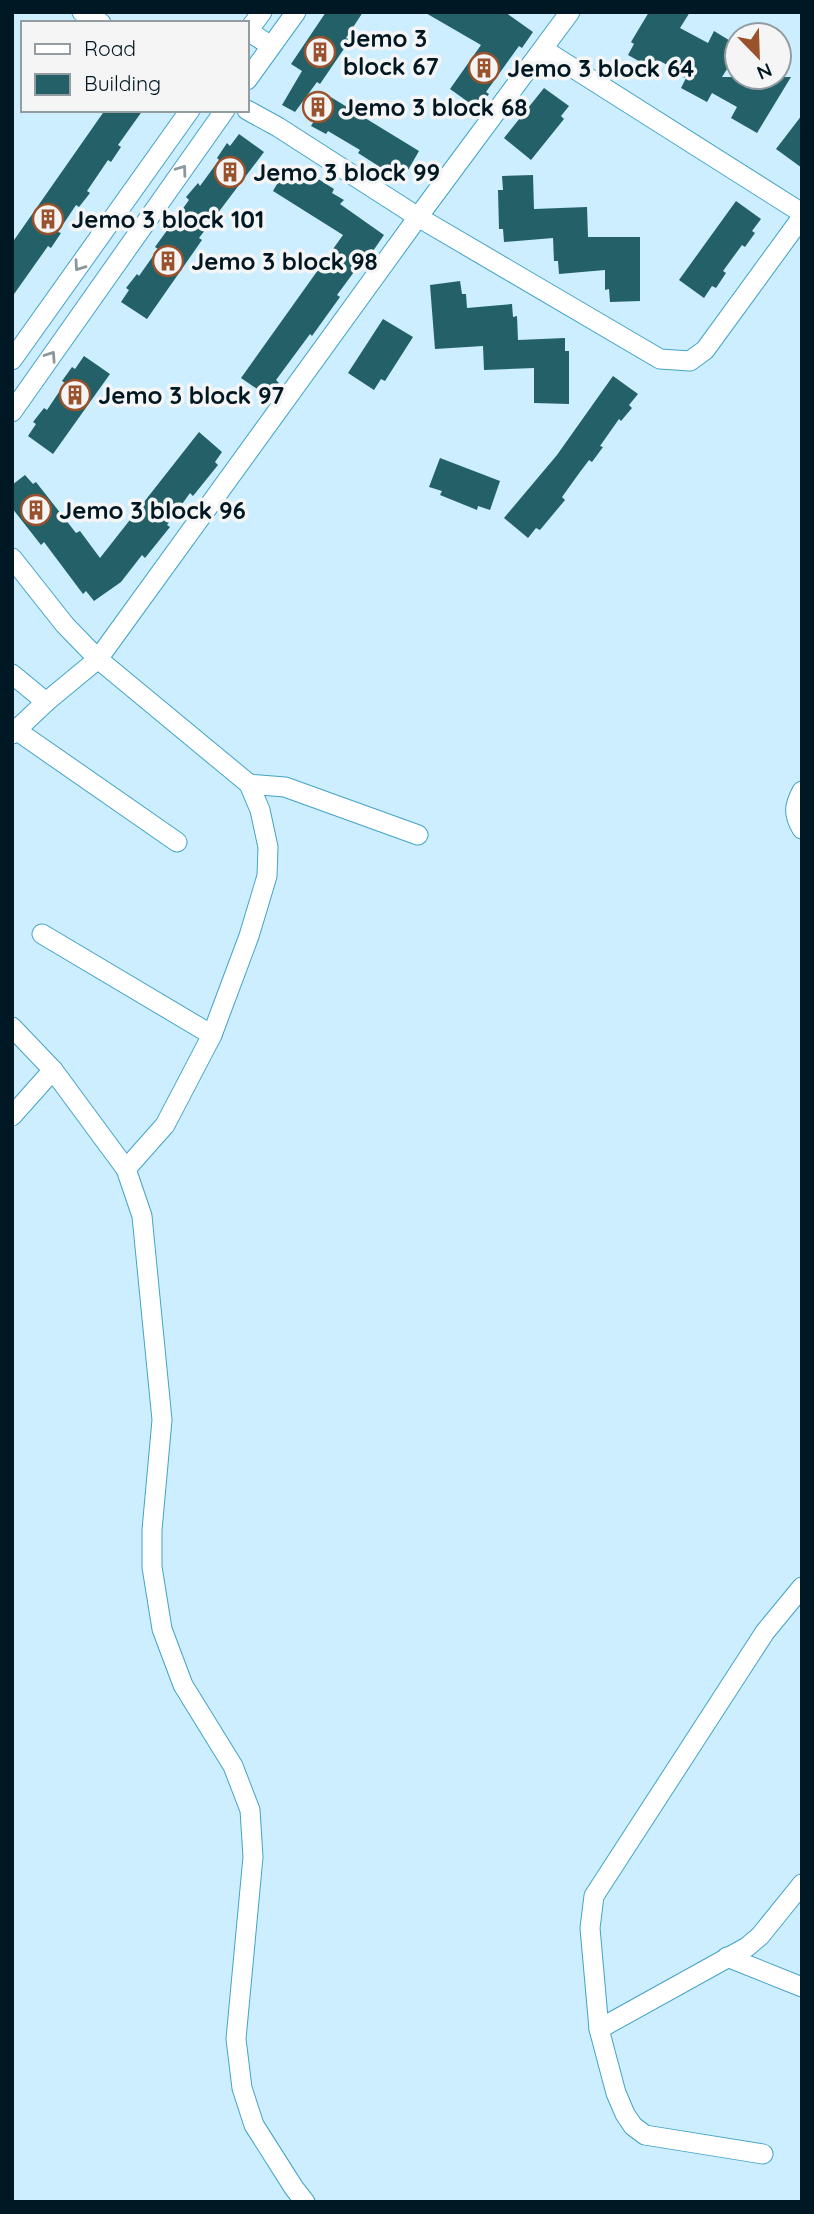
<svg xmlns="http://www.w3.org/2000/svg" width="814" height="2214" font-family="Quicksand,sans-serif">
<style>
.building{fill:#236068}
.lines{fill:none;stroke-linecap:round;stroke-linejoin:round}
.minor-casing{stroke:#43a3c9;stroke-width:21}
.minor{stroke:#fff;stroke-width:19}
.oneway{stroke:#8c979c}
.labels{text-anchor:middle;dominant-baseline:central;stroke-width:7;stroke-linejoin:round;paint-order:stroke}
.poi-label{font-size:24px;font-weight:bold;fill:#001823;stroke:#f5f5f5;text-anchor:start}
</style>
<rect width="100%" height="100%" fill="#cceefe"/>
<g class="building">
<path d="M 326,12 L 363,12 L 346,38 L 350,40 L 320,84 L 317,82 L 295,112 L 282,105 L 302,71 L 291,64 Z"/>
<path d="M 424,12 L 505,12 L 533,32 L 522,48 L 519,46 L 486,92 L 489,94 L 478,109 L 450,89 L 481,45 Z"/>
<path d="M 649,12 L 690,12 L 680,28 L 708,43 L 714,31 L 737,45 L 737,53 L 722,77 L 791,77 L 757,133 L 731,118 L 737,107 L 712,93 L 707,102 L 681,88 L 686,78 L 683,77 L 687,76 L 660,61 L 655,70 L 628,55 L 634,44 L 631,42 Z"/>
<path d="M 544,88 L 569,106 L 561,116 L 564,119 L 531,160 L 504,138 Z"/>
<path d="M 329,96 L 419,151 L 404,177 L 393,171 L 391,174 L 358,153 L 360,150 L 328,131 L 326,134 L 311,126 Z"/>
<path d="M 105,110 L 143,110 L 118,145 L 121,147 L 111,162 L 108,160 L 87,191 L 90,193 L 79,207 L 76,205 L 58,232 L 61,233 L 51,248 L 48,246 L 12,297 L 12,243 Z"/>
<path d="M 802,115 L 802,168 L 776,149 Z"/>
<path d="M 239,134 L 264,152 L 199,238 L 202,240 L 147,319 L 121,302 L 129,290 L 126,288 L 137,274 L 139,276 L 158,249 L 155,247 L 189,200 L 186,197 L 198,183 L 200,186 L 219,160 L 217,158 L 227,143 L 230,146 Z"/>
<path d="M 288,165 L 299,171 L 301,168 L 334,189 L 332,193 L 344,200 L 340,204 L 384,235 L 373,251 L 371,249 L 337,295 L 340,297 L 312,336 L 310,334 L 276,380 L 279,383 L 269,397 L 241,378 L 343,235 L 273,191 Z"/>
<path d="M 533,175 L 534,209 L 587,207 L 588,237 L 640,237 L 640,301 L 610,302 L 609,289 L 605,290 L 605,270 L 559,274 L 558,261 L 554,261 L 553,238 L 504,242 L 503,229 L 499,229 L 498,190 L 503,190 L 502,176 Z"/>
<path d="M 736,201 L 761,219 L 752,231 L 755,233 L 745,247 L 742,245 L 723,271 L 726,273 L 716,288 L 712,286 L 704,298 L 679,280 Z"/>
<path d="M 460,281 L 462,294 L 466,294 L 467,308 L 512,304 L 513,317 L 517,316 L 518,340 L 565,338 L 565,351 L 569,351 L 569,404 L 534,403 L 534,368 L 484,370 L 483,346 L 435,349 L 430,285 Z"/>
<path d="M 383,319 L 413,337 L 385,381 L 381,379 L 374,390 L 348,373 Z"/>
<path d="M 84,356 L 110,374 L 53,454 L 28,436 L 36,424 L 33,422 L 44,408 L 47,410 L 65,383 L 62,381 L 72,367 L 75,369 Z"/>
<path d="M 613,376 L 638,394 L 629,405 L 632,408 L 621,421 L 619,419 L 600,446 L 603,447 L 592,462 L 589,460 L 580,472 L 562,497 L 565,500 L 540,530 L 536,528 L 528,538 L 504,518 L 557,455 Z"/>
<path d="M 199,432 L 222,452 L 215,462 L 218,465 L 193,496 L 190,493 L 167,525 L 170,527 L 145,558 L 142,555 L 121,582 L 94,601 L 86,591 L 83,594 L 44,542 L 41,545 L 12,508 L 12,485 L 25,475 L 33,484 L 36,482 L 76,533 L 80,531 L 100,558 Z"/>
<path d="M 440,458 L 500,481 L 490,510 L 478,506 L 477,510 L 440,495 L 442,491 L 429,487 Z"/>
</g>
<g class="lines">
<g class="minor-casing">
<g id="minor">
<path d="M 82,12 L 101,23"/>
<path d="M 248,31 L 271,46"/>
<path d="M 247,32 L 262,12"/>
<path d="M 543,49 L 802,213"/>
<path d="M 247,80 L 296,12"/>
<path d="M 247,110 L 278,127 L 418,217 L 660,359 L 690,361 L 705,350 L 802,217"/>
<path d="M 12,360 L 190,110"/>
<path d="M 12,412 L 225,110"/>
<path d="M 12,558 L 65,625 L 98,659 L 249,784 L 260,810 L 268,847 L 267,876 L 249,936 L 212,1035 L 165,1125 L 126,1169"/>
<path d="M 12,674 L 46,702"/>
<path d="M 16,730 L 177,842"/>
<path d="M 12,734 L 46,702 L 98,659 L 418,217 L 570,12"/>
<path d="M 249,784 L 285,787 L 418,835"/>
<path d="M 802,791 C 794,806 793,814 802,829"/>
<path d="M 42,934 L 212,1035"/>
<path d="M 12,1027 L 53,1070 L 126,1169 L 142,1216 L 162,1420 L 152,1530 L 152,1567 L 162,1629 L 183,1685 L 233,1766 L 250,1810 L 253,1857 L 236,2039 L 242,2088 L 254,2125 L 294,2188 L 305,2202"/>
<path d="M 12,1116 L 53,1070"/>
<path d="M 727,1957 L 802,1987"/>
<path d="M 599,2029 L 747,1947 L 760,1936 L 802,1884"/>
<path d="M 763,2154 L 645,2135 L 633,2126 L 625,2114 L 616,2093 L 599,2029 L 590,1928 L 594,1896 L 765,1632 L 802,1587"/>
</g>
</g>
<use href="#minor" class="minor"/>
</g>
<defs><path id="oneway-chevron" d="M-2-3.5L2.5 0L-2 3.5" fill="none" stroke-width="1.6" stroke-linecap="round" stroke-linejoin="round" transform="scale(1.75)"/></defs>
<g class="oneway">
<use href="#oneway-chevron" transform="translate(182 170) rotate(-54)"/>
<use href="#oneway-chevron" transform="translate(79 266) rotate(125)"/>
<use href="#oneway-chevron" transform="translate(51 356) rotate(-56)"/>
</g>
<defs>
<g id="building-ring" transform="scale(1.575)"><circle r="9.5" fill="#f5f5f5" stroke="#99522b" stroke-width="1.5"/><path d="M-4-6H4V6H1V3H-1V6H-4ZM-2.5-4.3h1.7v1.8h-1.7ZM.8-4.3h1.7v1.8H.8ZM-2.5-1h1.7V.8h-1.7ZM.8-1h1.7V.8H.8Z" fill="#99522b"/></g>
</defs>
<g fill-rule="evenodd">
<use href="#building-ring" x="320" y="52"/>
<use href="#building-ring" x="484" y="68"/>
<use href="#building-ring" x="318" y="107"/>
<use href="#building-ring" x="230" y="172"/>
<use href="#building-ring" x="48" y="219"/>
<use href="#building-ring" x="168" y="261"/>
<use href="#building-ring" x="75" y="395"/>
<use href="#building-ring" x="36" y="510"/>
</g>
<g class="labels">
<g class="poi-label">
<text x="343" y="38">Jemo 3<tspan x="343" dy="28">block 67</tspan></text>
<text x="507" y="68">Jemo 3 block 64</text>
<text x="341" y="107">Jemo 3 block 68</text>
<text x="253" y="172">Jemo 3 block 99</text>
<text x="71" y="219">Jemo 3 block 101</text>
<text x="191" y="261">Jemo 3 block 98</text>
<text x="98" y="395">Jemo 3 block 97</text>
<text x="59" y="510">Jemo 3 block 96</text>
</g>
</g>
<rect width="814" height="2214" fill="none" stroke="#001823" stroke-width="28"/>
<rect x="21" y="21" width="228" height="91" fill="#f5f5f5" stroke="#939da1" stroke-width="2"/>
<rect x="35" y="44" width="35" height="10" fill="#ffffff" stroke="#939da1" stroke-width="2"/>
<text x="84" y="56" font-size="21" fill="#001823">Road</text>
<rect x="35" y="74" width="35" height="21" fill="#236068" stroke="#939da1" stroke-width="2"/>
<text x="84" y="91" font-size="21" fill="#001823">Building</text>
<g transform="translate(758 56) rotate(157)"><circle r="33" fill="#f5f5f5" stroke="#939da1" stroke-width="2"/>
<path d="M0-5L12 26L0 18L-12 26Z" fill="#99522b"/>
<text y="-10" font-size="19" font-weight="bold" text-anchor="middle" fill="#001823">N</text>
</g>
</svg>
